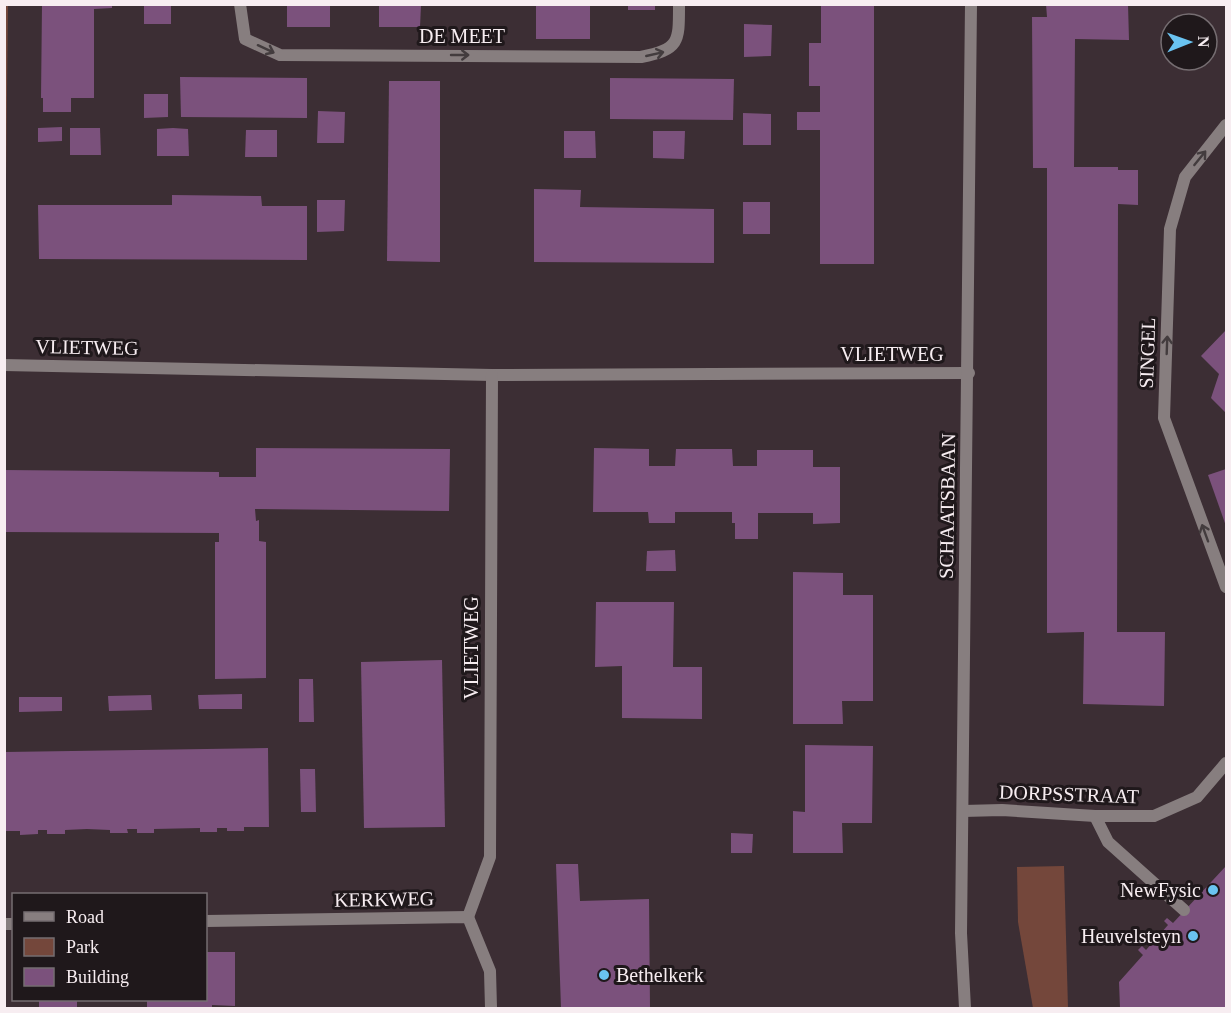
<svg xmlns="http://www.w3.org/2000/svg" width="1231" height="1013" font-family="'Times New Roman',serif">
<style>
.green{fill:#74473b}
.building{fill:#7b517c}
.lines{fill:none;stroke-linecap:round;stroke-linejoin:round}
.service{stroke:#877e7f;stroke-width:12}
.minor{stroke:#877e7f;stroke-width:12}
.tertiary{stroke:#877e7f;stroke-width:12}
.oneway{stroke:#433c3e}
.poi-dot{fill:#6ac3f1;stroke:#1f181b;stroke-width:2}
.labels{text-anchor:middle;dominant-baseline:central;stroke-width:6;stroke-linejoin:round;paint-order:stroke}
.street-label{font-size:20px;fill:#f7edf1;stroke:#1f181b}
.poi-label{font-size:20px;fill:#f7edf1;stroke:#1f181b;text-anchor:end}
</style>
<rect width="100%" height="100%" fill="#3c2e34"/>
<g class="green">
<path d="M 8,5 L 5,271 L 4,5 Z"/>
<path d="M 1064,866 L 1068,1008 L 1033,1008 L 1018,922 L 1017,867 Z"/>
</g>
<g class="building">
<path d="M 42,4 L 112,4 L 112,8 L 94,9 L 94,98 L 71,98 L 71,112 L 43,112 L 43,98 L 41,98 Z"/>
<rect x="144" y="4" width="27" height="20"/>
<rect x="287" y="4" width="43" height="23"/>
<rect x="536" y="4" width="54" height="35"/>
<rect x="628" y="4" width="27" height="6"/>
<path d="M 821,4 L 874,4 L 874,264 L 820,264 L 820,130 L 797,130 L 797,112 L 820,112 L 820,86 L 809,86 L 809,43 L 821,43 Z"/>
<path d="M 1046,4 L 1128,4 L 1129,40 L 1075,39 L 1074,167 L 1118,167 L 1118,170 L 1138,170 L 1138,205 L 1118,204 L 1117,632 L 1165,632 L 1164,706 L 1083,704 L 1084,632 L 1047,633 L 1047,168 L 1033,168 L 1032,17 L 1047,17 Z"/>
<path d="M 379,5 L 421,5 L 420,27 L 379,27 Z"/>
<path d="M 744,24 L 772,25 L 771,56 L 744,57 Z"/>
<path d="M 180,77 L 307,78 L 307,118 L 181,117 Z"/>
<path d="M 610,78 L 734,79 L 733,120 L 610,119 Z"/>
<path d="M 389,81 L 440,81 L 440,262 L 387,261 Z"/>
<path d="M 144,94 L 168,94 L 168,117 L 144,118 Z"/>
<path d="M 318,111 L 345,112 L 344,143 L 317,143 Z"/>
<path d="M 743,113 L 771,114 L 771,145 L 743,145 Z"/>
<path d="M 62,127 L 62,141 L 38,142 L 38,128 Z"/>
<path d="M 70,128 L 100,128 L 101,155 L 70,155 Z"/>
<path d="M 173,128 L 188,129 L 189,156 L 157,156 L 157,129 Z"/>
<path d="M 246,130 L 277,130 L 277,157 L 245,157 Z"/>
<path d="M 564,131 L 595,131 L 596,158 L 564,158 Z"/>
<path d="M 653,131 L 685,131 L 684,159 L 653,158 Z"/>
<path d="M 534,189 L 581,190 L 580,207 L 714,209 L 714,263 L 534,262 Z"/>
<path d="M 172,195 L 261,196 L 262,206 L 307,206 L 307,260 L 39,259 L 38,205 L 172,205 Z"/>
<path d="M 317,200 L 345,200 L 344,231 L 317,232 Z"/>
<rect x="743" y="202" width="27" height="32"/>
<path d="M 1226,330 L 1226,413 L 1211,398 L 1219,374 L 1201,356 Z"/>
<path d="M 256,448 L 450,449 L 449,511 L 255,509 L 256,521 L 259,520 L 259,541 L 266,542 L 266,678 L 215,679 L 215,542 L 219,542 L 219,533 L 4,532 L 4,470 L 219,472 L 219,477 L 256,477 Z"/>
<path d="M 594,448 L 649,449 L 649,466 L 675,466 L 676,449 L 732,449 L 733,466 L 757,466 L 757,450 L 813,450 L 813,467 L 840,467 L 840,523 L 813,524 L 813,513 L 758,513 L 758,539 L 735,539 L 735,523 L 732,523 L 732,512 L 675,512 L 675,523 L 649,523 L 648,512 L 593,512 Z"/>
<path d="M 1226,469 L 1226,526 L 1208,475 Z"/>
<path d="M 675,550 L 676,571 L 646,571 L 647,551 Z"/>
<path d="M 793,572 L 843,573 L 843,595 L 873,595 L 873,701 L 842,701 L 843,724 L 793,724 Z"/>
<path d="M 596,602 L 674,602 L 673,667 L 702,667 L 702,719 L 622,718 L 622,666 L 595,667 Z"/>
<path d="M 442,660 L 445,827 L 364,828 L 361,662 Z"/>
<path d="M 299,679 L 313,679 L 314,722 L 299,722 Z"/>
<path d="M 242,694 L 242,709 L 199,709 L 198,695 Z"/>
<path d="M 151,695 L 152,710 L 109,711 L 108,696 Z"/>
<path d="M 19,697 L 62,697 L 62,711 L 19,712 Z"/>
<path d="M 805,745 L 873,746 L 872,823 L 842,823 L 843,853 L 793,853 L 793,811 L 805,812 Z"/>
<path d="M 268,748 L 269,827 L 244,827 L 244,831 L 227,831 L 227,828 L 217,828 L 217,832 L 200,832 L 200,828 L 154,829 L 154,833 L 137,833 L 137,829 L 127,829 L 128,833 L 110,833 L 110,830 L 87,829 L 65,830 L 65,834 L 47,834 L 47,830 L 38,830 L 38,834 L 20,835 L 20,831 L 5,831 L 5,752 Z"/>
<path d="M 300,769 L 315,769 L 316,812 L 301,812 Z"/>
<path d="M 731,833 L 753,834 L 752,853 L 731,853 Z"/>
<path d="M 556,864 L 578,864 L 580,901 L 649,899 L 650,1008 L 561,1008 Z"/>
<path d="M 1226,866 L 1226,1008 L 1120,1008 L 1119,982 L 1143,955 L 1138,950 L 1142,946 L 1146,950 L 1168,925 L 1164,921 L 1167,918 L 1173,923 Z"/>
<path d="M 206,952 L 235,952 L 235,1006 L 212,1005 L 212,1008 L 147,1007 L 147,1000 L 206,1000 Z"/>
<rect x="39" y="1000" width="38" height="8"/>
</g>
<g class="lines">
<path class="service" d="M 1095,816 L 1108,842 L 1184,910"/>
<g class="minor">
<path d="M 240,4 L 245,39 L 280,55 L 641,57 C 680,49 679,42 679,4"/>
<path d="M 1226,125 L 1185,177 L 1170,229 L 1164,418 L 1226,587"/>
<path d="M 4,365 L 492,375 L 969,373"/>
<path d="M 963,811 L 1002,810 L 1095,816 L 1154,816 L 1197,797 L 1226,763"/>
<path d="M 468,917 L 490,857 L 492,375"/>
<path d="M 206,921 L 468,917 L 490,971 L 491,1008"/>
<path d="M 4,924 L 14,924"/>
</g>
<path class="tertiary" d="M 965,1008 L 961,933 L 971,4"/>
</g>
<defs><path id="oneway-shaft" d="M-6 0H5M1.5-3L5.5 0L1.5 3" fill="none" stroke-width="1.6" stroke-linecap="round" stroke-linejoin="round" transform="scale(1.5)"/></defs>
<g class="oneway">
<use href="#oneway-shaft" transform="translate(266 49) rotate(25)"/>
<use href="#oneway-shaft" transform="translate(655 54) rotate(-13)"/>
<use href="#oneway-shaft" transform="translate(460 55)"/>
<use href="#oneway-shaft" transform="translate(1200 158) rotate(-51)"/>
<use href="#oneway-shaft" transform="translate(1167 345) rotate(-88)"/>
<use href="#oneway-shaft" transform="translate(1205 533) rotate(-110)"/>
</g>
<g class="poi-dot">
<circle cx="1213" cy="890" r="6"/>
<circle cx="1193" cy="936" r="6"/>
<circle cx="604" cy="975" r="6"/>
</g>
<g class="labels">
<g class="street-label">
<text x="462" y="36">DE MEET</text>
<text transform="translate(87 347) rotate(1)">VLIETWEG</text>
<text transform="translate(1147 353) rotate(-88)">SINGEL</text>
<text x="892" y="354">VLIETWEG</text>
<text transform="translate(947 506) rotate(-89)">SCHAATSBAAN</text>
<text transform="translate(471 648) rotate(-90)">VLIETWEG</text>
<text transform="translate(1069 794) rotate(2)">DORPSSTRAAT</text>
<text transform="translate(384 899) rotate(-1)">KERKWEG</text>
</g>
<g class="poi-label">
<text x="1201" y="890">NewFysic</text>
<text x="1181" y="936">Heuvelsteyn</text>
<text x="616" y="975" text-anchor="start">Bethelkerk</text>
</g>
</g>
<rect width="1231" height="1013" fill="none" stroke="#f7edf1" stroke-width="12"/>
<rect x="12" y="893" width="195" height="108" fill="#1f181b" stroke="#756d71" stroke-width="1.5"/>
<rect x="24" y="912" width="30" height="9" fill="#877e7f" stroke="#756d71" stroke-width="1.5"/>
<text x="66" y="923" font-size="18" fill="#f7edf1">Road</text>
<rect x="24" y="938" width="30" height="18" fill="#74473b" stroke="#756d71" stroke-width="1.5"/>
<text x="66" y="953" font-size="18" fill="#f7edf1">Park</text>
<rect x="24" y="968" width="30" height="18" fill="#7b517c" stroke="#756d71" stroke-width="1.5"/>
<text x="66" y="983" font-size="18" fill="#f7edf1">Building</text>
<g transform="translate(1189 42) rotate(89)"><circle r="28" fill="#1f181b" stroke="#756d71" stroke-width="1.5"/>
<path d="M0-4.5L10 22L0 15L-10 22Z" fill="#6ac3f1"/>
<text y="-9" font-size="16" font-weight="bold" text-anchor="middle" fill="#f7edf1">N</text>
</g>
</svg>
